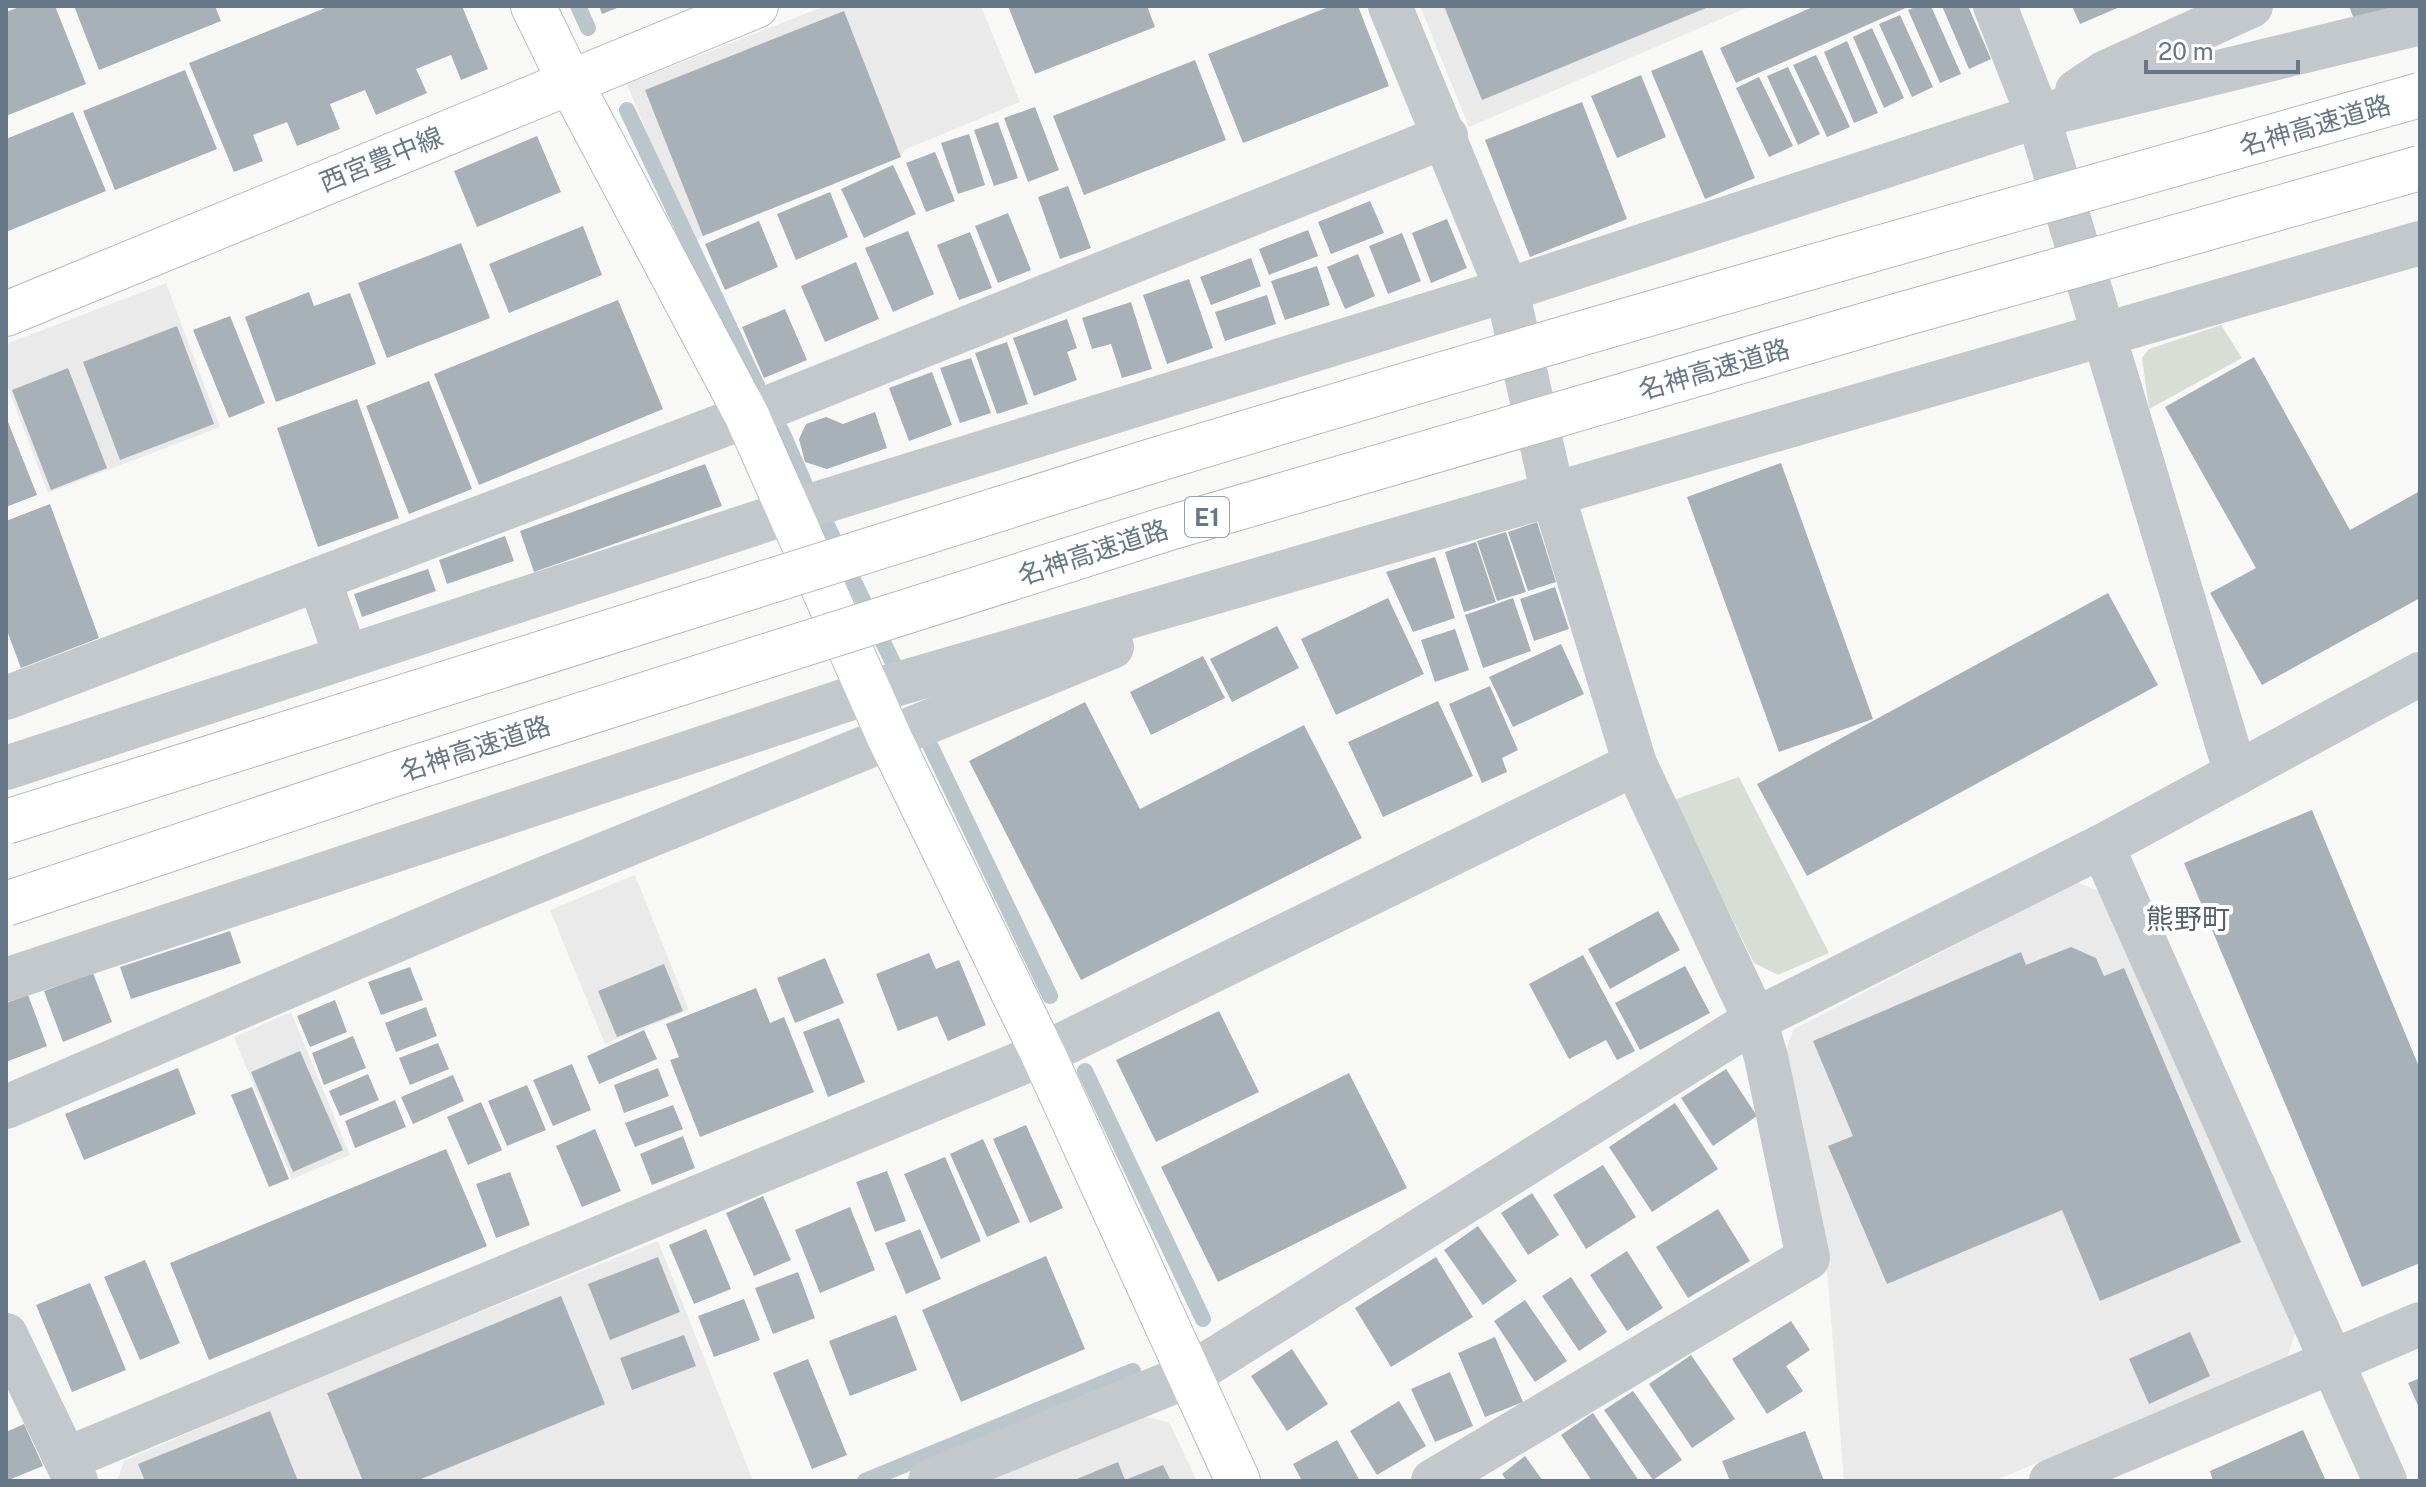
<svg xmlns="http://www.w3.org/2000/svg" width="2426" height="1487" font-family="'Public Sans','Noto Sans JP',sans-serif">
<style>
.built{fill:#e9eae9}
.green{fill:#d8ded5}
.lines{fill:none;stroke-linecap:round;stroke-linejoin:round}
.stream{stroke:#bac6cb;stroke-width:16}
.building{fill:#a8b1b8}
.secondary-casing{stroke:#b6bbc0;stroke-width:46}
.street{stroke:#c3c8cc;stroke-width:44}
.secondary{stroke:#fff;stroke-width:44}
.highway-bridge-casing{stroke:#b6babe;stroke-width:46;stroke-linecap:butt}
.highway-bridge{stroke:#fff;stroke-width:44}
.labels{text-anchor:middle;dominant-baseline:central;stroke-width:8;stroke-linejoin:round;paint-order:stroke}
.shield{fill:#fff;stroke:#94a0ac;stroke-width:2}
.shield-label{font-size:24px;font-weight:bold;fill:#667888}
.street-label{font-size:26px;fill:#667888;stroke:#fff}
.neighbourhood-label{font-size:28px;fill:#55626d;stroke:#fff}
</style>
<rect width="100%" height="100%" fill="#f8f9f6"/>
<g class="built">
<path d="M 825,6 L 981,6 L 1020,102 L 904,150 L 901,157 L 703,236 L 693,244 L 627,84 Z"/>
<path d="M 1420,6 L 1751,6 L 1469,127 Z"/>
<path d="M 166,283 L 220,427 L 48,493 L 6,382 L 6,344 Z"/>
<path d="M 635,875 L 689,1010 L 605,1044 L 550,910 Z"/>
<path d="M 2076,882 L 2106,894 L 2296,1331 L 2287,1358 L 1994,1481 L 1844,1481 L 1827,1268 L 1785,1052 L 1794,1029 Z"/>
<path d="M 291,1012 L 350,1155 L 292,1179 L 234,1037 Z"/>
<path d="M 658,1241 L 753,1481 L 117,1481 L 124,1461 L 310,1380 Z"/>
<path d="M 1145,1417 L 1169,1422 L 1197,1481 L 987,1481 Z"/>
</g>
<g class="green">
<path d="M 2221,325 L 2242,358 L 2149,409 L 2142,358 L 2149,349 Z"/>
<path d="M 1739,777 L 1829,953 L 1778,975 L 1754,963 L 1680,813 L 1676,799 Z"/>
</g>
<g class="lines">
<g class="stream">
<path d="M 578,6 L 588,28"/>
<path d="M 627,110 L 759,390"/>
<path d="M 781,430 L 804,482"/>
<path d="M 824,519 L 896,669"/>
<path d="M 931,747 L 1050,996"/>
<path d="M 1085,1071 L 1203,1319"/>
<path d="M 865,1481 L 1133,1371"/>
</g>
</g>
<g class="building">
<path d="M 22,6 L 55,6 L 86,84 L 6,116 L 6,12 Z"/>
<path d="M 74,6 L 215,6 L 221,21 L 99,70 Z"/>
<path d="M 330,6 L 462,6 L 488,69 L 461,80 L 451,55 L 416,69 L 427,93 L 376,115 L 365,90 L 330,104 L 340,129 L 297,146 L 287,122 L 253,135 L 263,161 L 234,172 L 189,63 Z"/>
<path d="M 599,6 L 622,6 L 602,14 Z"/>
<path d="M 1008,6 L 1147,6 L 1155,27 L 1035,74 Z"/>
<path d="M 1331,6 L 1358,6 L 1389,86 L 1243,143 L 1208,54 Z"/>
<path d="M 1444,6 L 1711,6 L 1482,100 Z"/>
<path d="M 1815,6 L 1910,6 L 1736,83 L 1720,48 Z"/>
<path d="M 1918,6 L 1931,6 L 1961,74 L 1940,83 L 1908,10 Z"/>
<path d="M 1942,6 L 1968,6 L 1991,59 L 1969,69 Z"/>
<path d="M 2072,6 L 2122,6 L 2080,24 Z"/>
<path d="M 2349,6 L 2420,6 L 2355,22 Z"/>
<path d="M 844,11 L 901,157 L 703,236 L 645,90 Z"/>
<path d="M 1900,15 L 1933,87 L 1912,97 L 1879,24 Z"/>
<path d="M 1872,28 L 1904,98 L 1884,108 L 1853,37 Z"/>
<path d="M 1847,41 L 1878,113 L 1854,123 L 1824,52 Z"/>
<path d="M 1702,50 L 1755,178 L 1705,199 L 1651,71 Z"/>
<path d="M 1816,55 L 1850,127 L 1827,137 L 1793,65 Z"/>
<path d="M 1195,60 L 1226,140 L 1084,195 L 1053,116 Z"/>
<path d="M 1788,67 L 1820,134 L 1798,145 L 1767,76 Z"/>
<path d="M 185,70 L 217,149 L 115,190 L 83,111 Z"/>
<path d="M 1641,75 L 1666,137 L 1617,158 L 1591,96 Z"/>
<path d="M 1759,77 L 1793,146 L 1769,157 L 1736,88 Z"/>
<path d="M 1582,102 L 1627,219 L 1530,257 L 1485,140 Z"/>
<path d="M 1035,107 L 1059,170 L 1028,182 L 1004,118 Z"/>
<path d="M 73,112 L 106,191 L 6,232 L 6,139 Z"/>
<path d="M 998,122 L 1018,178 L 994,186 L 974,130 Z"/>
<path d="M 969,134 L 985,185 L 958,194 L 941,143 Z"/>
<path d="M 537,136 L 561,192 L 477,227 L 454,171 Z"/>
<path d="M 935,152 L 955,201 L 926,212 L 906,163 Z"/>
<path d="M 893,165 L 916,214 L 864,238 L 841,189 Z"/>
<path d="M 1068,186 L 1091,248 L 1060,259 L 1038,197 Z"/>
<path d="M 830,192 L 848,237 L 796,260 L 777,214 Z"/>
<path d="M 1370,201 L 1384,233 L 1331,254 L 1318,222 Z"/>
<path d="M 1008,213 L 1031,270 L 998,283 L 975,226 Z"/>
<path d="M 1447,219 L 1467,268 L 1431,283 L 1412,233 Z"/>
<path d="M 759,221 L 778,267 L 725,290 L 705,244 Z"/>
<path d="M 583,226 L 602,275 L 509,313 L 489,264 Z"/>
<path d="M 1308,230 L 1318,256 L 1269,275 L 1259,249 Z"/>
<path d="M 908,231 L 934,294 L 893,312 L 865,248 Z"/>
<path d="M 970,232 L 992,288 L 959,300 L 937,245 Z"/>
<path d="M 1402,233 L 1421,281 L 1388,294 L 1369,246 Z"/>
<path d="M 461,243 L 490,318 L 387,358 L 358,283 Z"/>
<path d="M 1358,254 L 1375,296 L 1345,309 L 1327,267 Z"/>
<path d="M 1251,258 L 1261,286 L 1211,305 L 1200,277 Z"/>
<path d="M 856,262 L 879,319 L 825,342 L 801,286 Z"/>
<path d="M 1317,266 L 1330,305 L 1285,320 L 1271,281 Z"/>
<path d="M 1189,279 L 1213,348 L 1167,364 L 1143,295 Z"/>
<path d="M 309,292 L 314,306 L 350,293 L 376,364 L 276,402 L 245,317 Z"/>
<path d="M 1267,295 L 1276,324 L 1225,341 L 1215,312 Z"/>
<path d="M 618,300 L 663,409 L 479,485 L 434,374 Z"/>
<path d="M 1131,302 L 1152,369 L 1122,378 L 1111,344 L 1092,349 L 1082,318 Z"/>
<path d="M 785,309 L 807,360 L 764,378 L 742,327 Z"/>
<path d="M 230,316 L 265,403 L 229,418 L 193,330 Z"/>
<path d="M 1067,319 L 1077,348 L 1067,352 L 1077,380 L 1034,396 L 1013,338 Z"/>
<path d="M 177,326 L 214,424 L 120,460 L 83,362 Z"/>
<path d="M 1007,342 L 1028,404 L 997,414 L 975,353 Z"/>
<path d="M 2254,357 L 2350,530 L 2420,491 L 2420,598 L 2262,685 L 2210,593 L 2256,568 L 2165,407 Z"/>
<path d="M 971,358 L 991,413 L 960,423 L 940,368 Z"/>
<path d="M 68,368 L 107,468 L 51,490 L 12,390 Z"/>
<path d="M 932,372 L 952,425 L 909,441 L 889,388 Z"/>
<path d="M 429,381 L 472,489 L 409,514 L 366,406 Z"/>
<path d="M 357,399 L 399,518 L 318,547 L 277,428 Z"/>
<path d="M 875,412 L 887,448 L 827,469 L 805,462 L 799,439 L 806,424 L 826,417 L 843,424 Z"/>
<path d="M 6,417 L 37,495 L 6,507 Z"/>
<path d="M 1781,463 L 1873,719 L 1779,752 L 1687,497 Z"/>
<path d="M 705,464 L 722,506 L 534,572 L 520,531 Z"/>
<path d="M 50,504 L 99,638 L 21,668 L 6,628 L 6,521 Z"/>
<path d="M 1537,522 L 1556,582 L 1528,591 L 1508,532 Z"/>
<path d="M 1506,532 L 1526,592 L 1497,601 L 1477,541 Z"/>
<path d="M 505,536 L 514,561 L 447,584 L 439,560 Z"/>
<path d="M 1476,542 L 1496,602 L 1464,612 L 1445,552 Z"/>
<path d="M 1435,557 L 1455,618 L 1413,632 L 1386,572 Z"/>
<path d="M 428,569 L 436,591 L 362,617 L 354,594 Z"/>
<path d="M 1555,587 L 1569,629 L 1534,641 L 1520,599 Z"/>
<path d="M 2108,593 L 2158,685 L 1807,876 L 1757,784 Z"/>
<path d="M 1388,598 L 1424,674 L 1336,715 L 1301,639 Z"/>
<path d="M 1513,598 L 1531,651 L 1483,668 L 1465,615 Z"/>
<path d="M 1277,626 L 1299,668 L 1232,702 L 1210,659 Z"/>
<path d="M 1455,629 L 1469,670 L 1435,682 L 1421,640 Z"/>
<path d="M 1561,644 L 1584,694 L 1513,727 L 1489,677 Z"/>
<path d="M 1203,656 L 1225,698 L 1151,735 L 1130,692 Z"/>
<path d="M 1490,686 L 1518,750 L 1502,758 L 1507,772 L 1482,783 L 1449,704 Z"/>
<path d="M 1438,701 L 1473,776 L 1383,817 L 1348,742 Z"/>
<path d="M 1085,702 L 1140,809 L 1304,725 L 1362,838 L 1081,980 L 969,761 Z"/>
<path d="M 2312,810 L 2420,1069 L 2420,1263 L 2362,1287 L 2184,863 Z"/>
<path d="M 1658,911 L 1680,950 L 1610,989 L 1588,949 Z"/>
<path d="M 230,931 L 241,963 L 131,999 L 120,967 Z"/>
<path d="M 2071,947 L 2096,958 L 2104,976 L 2124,968 L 2241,1242 L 2100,1301 L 2062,1210 L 1887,1284 L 1828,1146 L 1853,1136 L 1813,1041 L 2021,952 L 2026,965 Z"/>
<path d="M 929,953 L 936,969 L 959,960 L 986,1025 L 948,1041 L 937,1016 L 898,1031 L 876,974 Z"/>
<path d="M 1583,955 L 1635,1051 L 1617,1060 L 1606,1040 L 1569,1059 L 1529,984 Z"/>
<path d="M 825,958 L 844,1003 L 795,1023 L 777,978 Z"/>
<path d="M 664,964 L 683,1011 L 617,1037 L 598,991 Z"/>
<path d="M 1685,966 L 1710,1013 L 1640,1050 L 1615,1003 Z"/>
<path d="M 410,967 L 423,1000 L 381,1015 L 368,982 Z"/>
<path d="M 93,973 L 112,1022 L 63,1042 L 44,991 Z"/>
<path d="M 756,988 L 770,1023 L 784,1017 L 814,1092 L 700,1137 L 670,1060 L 679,1057 L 666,1024 Z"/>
<path d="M 28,995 L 47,1046 L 6,1062 L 6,1003 Z"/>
<path d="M 335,1000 L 347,1032 L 310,1047 L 297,1016 Z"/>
<path d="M 426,1007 L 437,1036 L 396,1052 L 385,1023 Z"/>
<path d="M 1219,1011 L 1259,1092 L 1156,1142 L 1116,1060 Z"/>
<path d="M 839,1018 L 865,1082 L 828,1097 L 803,1032 Z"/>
<path d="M 644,1030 L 657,1059 L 599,1084 L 587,1056 Z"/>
<path d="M 353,1036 L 366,1068 L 324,1085 L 312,1053 Z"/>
<path d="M 438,1043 L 449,1069 L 410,1085 L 399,1058 Z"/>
<path d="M 300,1051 L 343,1150 L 293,1172 L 251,1072 Z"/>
<path d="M 572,1064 L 591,1110 L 553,1126 L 533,1080 Z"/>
<path d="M 178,1068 L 196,1114 L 84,1160 L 65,1114 Z"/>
<path d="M 658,1068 L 669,1096 L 624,1113 L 614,1085 Z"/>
<path d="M 1726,1069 L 1757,1116 L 1713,1146 L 1681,1098 Z"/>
<path d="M 1349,1073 L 1407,1188 L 1218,1282 L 1161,1167 Z"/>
<path d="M 368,1074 L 379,1100 L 340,1116 L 329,1091 Z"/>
<path d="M 453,1075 L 464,1101 L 413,1124 L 401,1097 Z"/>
<path d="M 527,1085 L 546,1130 L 507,1146 L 488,1101 Z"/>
<path d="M 252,1087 L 289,1179 L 269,1187 L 231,1095 Z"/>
<path d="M 395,1100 L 406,1127 L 355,1148 L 345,1121 Z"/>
<path d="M 481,1102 L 502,1150 L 468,1165 L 447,1117 Z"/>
<path d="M 1675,1103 L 1718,1169 L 1652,1212 L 1609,1147 Z"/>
<path d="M 673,1105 L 683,1129 L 635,1147 L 625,1123 Z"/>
<path d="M 1026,1125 L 1063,1208 L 1030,1223 L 993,1139 Z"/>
<path d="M 595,1129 L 621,1191 L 582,1207 L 556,1146 Z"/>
<path d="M 683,1136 L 695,1168 L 652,1185 L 640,1154 Z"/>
<path d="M 983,1139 L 1020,1222 L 987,1237 L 950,1154 Z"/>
<path d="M 446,1149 L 487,1246 L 209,1360 L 170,1263 Z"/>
<path d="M 945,1157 L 981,1241 L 941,1259 L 904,1174 Z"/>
<path d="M 1603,1165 L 1636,1217 L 1586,1249 L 1553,1195 Z"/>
<path d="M 887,1171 L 906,1221 L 875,1232 L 856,1182 Z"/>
<path d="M 510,1172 L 530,1225 L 496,1238 L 476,1184 Z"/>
<path d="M 1532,1193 L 1559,1235 L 1528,1255 L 1501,1213 Z"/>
<path d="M 763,1196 L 791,1260 L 754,1276 L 726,1213 Z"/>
<path d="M 850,1207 L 875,1270 L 820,1293 L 795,1230 Z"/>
<path d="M 1718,1209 L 1750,1261 L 1688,1298 L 1656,1247 Z"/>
<path d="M 1478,1226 L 1517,1281 L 1483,1305 L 1444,1250 Z"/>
<path d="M 706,1229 L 731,1289 L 694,1304 L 669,1245 Z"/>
<path d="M 920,1229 L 941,1279 L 906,1294 L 885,1243 Z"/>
<path d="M 1627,1251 L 1663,1308 L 1627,1331 L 1590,1275 Z"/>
<path d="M 1046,1256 L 1085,1349 L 961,1402 L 922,1310 Z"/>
<path d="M 658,1257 L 680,1312 L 610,1340 L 588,1284 Z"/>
<path d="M 1436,1257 L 1473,1317 L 1391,1367 L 1355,1308 Z"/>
<path d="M 145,1260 L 180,1343 L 140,1360 L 104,1277 Z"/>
<path d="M 798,1272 L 815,1318 L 773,1334 L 755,1288 Z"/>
<path d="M 1571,1277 L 1607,1332 L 1579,1351 L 1542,1296 Z"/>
<path d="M 90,1283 L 126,1370 L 72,1392 L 36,1305 Z"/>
<path d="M 561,1296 L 605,1404 L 416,1481 L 363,1481 L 327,1393 Z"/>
<path d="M 744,1299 L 760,1340 L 714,1357 L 698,1316 Z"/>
<path d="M 1525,1300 L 1567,1361 L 1535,1382 L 1494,1321 Z"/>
<path d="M 896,1315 L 917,1370 L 850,1396 L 829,1341 Z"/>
<path d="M 1791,1321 L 1810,1350 L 1786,1366 L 1803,1391 L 1767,1414 L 1732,1359 Z"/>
<path d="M 2190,1332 L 2210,1376 L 2149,1404 L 2129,1359 Z"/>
<path d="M 684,1335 L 696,1366 L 632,1390 L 620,1358 Z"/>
<path d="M 1495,1337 L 1523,1402 L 1485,1417 L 1458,1353 Z"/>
<path d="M 1292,1349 L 1328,1404 L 1287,1431 L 1251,1376 Z"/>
<path d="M 1691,1355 L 1735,1419 L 1692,1448 L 1649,1384 Z"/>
<path d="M 808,1359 L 847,1455 L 812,1469 L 773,1373 Z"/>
<path d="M 1450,1372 L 1473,1426 L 1435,1442 L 1411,1389 Z"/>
<path d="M 2420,1378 L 2420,1410 L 2408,1383 Z"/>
<path d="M 1633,1391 L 1682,1460 L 1653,1480 L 1604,1410 Z"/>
<path d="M 1399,1401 L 1426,1446 L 1377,1475 L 1350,1431 Z"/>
<path d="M 270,1411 L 298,1481 L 145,1481 L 138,1464 Z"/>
<path d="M 1593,1413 L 1639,1481 L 1592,1481 L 1561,1435 Z"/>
<path d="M 24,1424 L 43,1466 L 6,1481 L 6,1432 Z"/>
<path d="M 2303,1430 L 2326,1481 L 2213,1481 L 2210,1471 Z"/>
<path d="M 1805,1431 L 1824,1481 L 1730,1481 L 1722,1461 Z"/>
<path d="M 1337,1440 L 1360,1481 L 1302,1481 L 1293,1464 Z"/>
<path d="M 1525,1456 L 1543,1481 L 1507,1481 L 1502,1474 Z"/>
<path d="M 1118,1462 L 1125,1480 L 1163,1465 L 1171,1481 L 1072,1481 Z"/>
</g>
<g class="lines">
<g class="secondary-casing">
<g id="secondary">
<path d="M 533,6 L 570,82 L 747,416 L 890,739 L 1043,1054 L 1238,1481"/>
<path d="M 6,314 L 756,6"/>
</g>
</g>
<g class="street">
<path d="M 1995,6 L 2038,116 L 2236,774"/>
<path d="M 2077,91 L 2104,73 L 2251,6"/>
<path d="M 319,579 L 346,657"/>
<path d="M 6,698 L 747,416 L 1446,136"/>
<path d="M 6,768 L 790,512 L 1507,290 L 2038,116 L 2420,23"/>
<path d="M 2102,846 L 2385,1481"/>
<path d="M 6,980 L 870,692 L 2420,243"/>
<path d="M 6,1107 L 472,908 L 1112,647"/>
<path d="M 6,1335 L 76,1481"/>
<path d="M 66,1459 L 1043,1054 L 1635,764 L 1553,495 L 1507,290 L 1390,6"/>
<path d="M 930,1481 L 1188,1376 L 1755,1020 L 2102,846 L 2420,674"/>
<path d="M 1433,1481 L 1808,1258 L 1766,1057 L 1755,1020 L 1635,764"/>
<path d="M 2051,1481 L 2420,1324"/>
</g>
<use href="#secondary" class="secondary"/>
<g class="highway-bridge-casing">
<g id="highway-bridge">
<path d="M 6,822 C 384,701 762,580 1142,464 C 1566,335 1993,215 2420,95"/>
<path d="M 6,904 L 401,772 L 1166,529 L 1889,318 L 2420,168"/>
</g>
</g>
<use href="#highway-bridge" class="highway-bridge"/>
</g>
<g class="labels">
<rect class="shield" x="1185" y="497" width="44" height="40" rx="6"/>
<g class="shield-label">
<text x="1207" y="517">E1</text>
</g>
<g class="street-label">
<text transform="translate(2315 125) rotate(-16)">名神高速道路</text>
<text transform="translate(381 159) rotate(-22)">西宮豊中線</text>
<text transform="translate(1714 369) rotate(-16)">名神高速道路</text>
<text transform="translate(1093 552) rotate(-18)">名神高速道路</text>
<text transform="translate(475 748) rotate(-18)">名神高速道路</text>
</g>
<g class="neighbourhood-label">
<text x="2188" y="918">熊野町</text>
</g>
</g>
<rect width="2426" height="1487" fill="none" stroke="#667888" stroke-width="16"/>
<path d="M2146 60v12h152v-12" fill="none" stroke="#667888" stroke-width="4"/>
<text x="2158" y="60" font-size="24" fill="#667888" stroke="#ffffff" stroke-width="6" paint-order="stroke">20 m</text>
</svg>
